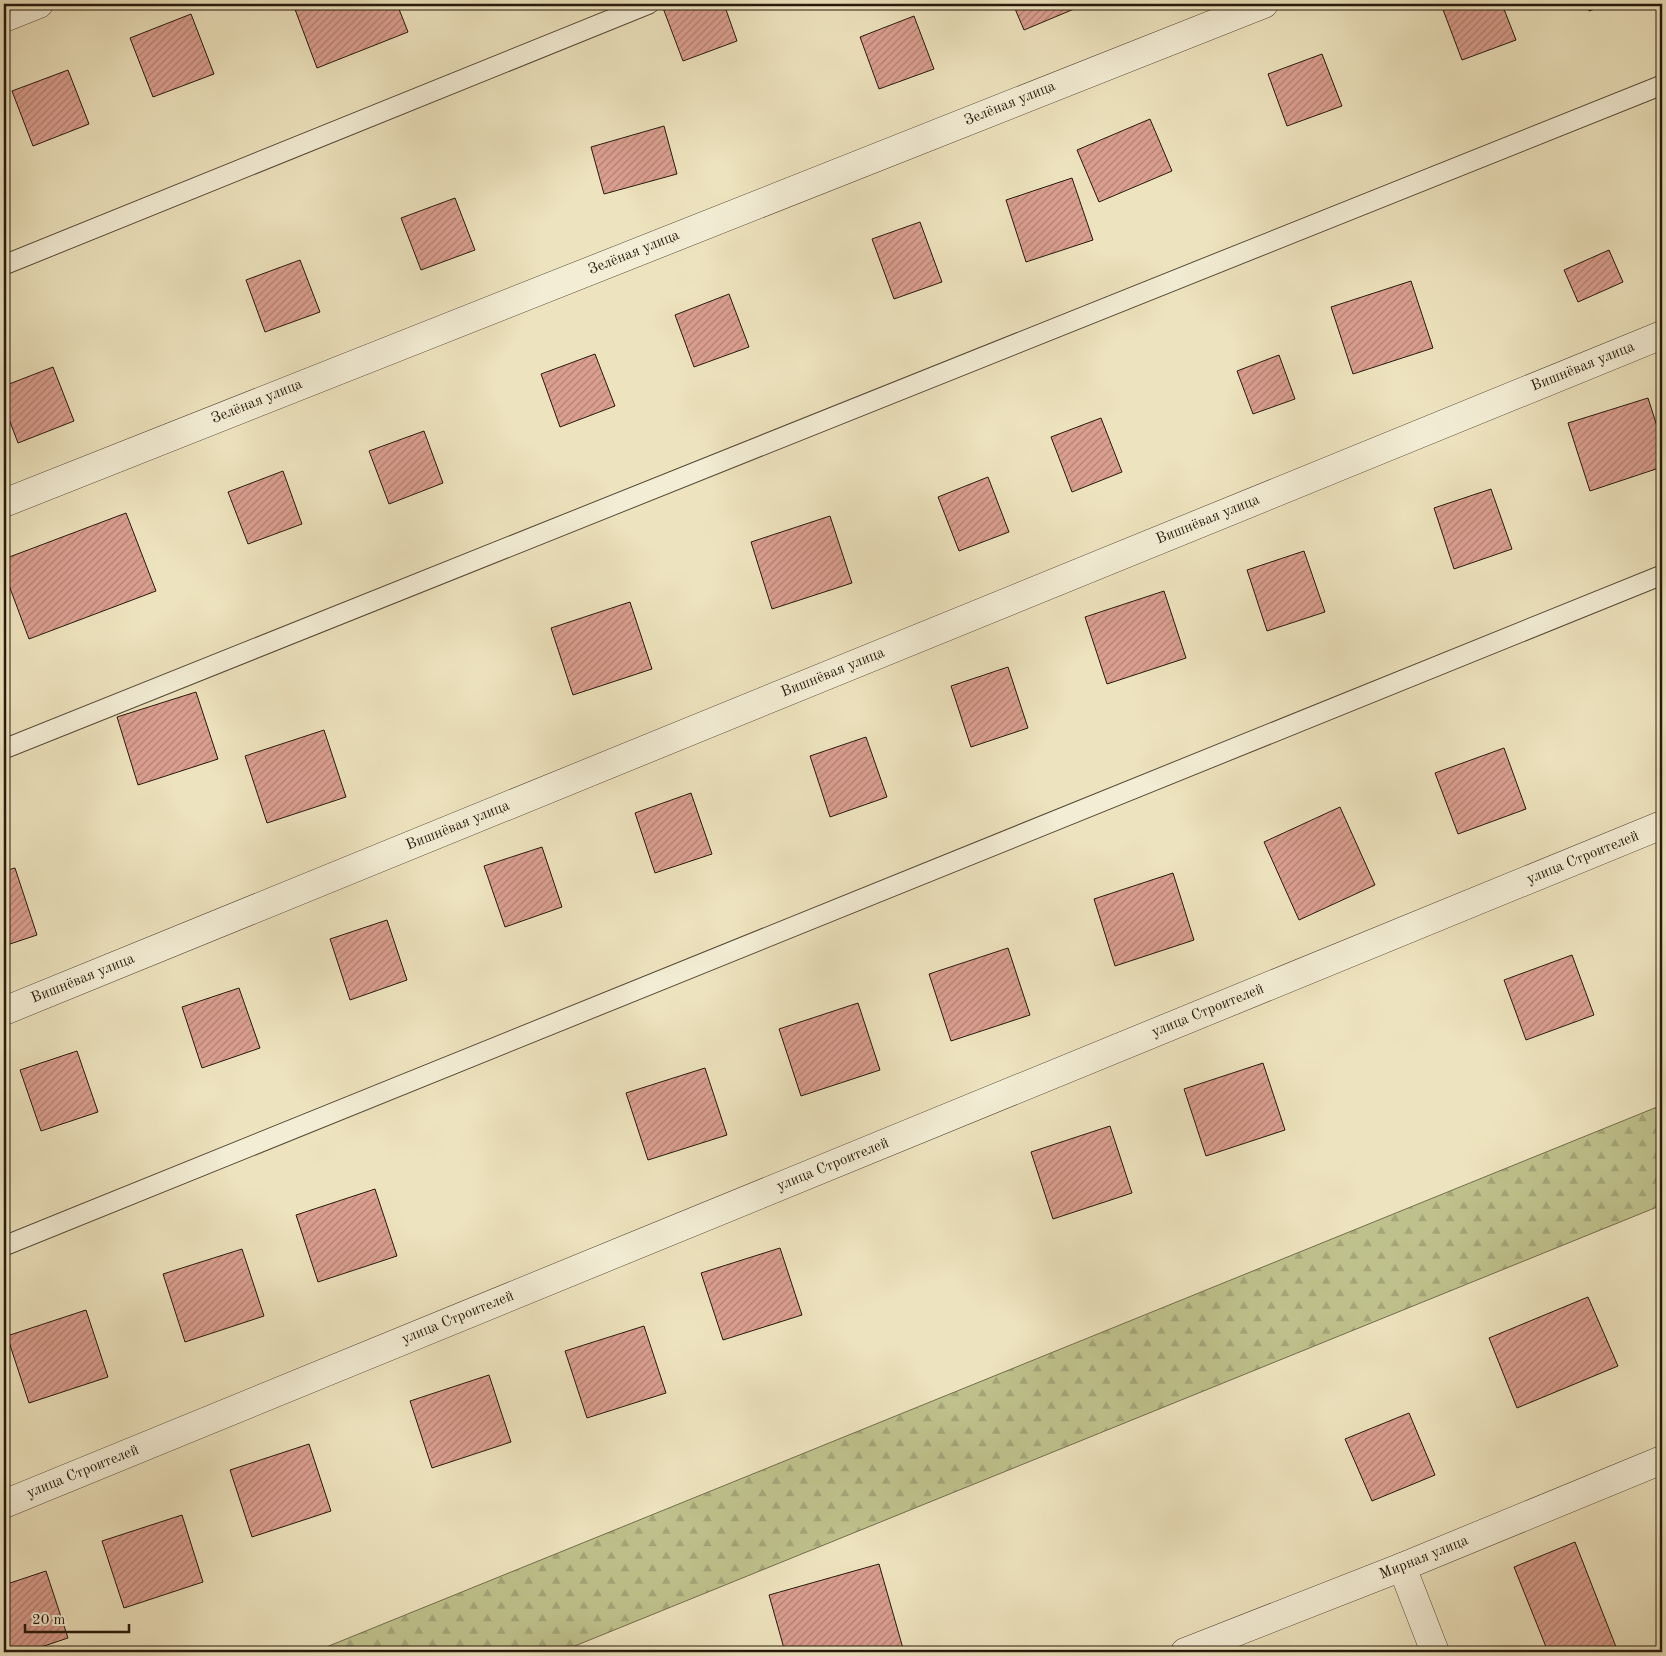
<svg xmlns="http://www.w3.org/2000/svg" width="1666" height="1656" font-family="'Old Standard TT',serif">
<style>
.forest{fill:url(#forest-firs);stroke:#736e4c}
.building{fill:url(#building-hatch);stroke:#271a0c}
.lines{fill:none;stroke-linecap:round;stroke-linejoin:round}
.service-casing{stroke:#584c38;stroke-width:21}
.minor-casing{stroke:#584c38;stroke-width:29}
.service{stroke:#f3edd5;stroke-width:19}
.minor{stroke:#f3edd5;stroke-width:28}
.labels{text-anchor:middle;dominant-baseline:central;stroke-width:4;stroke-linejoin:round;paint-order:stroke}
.street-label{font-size:15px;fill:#271a0c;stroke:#f3edd5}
</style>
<defs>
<pattern id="forest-firs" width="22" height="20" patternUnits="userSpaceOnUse" patternTransform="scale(1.25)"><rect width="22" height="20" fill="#bfc18c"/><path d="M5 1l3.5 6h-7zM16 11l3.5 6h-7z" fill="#a4a578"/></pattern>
<pattern id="building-hatch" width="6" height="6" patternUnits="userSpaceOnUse" patternTransform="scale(1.25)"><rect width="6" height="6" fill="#db9f90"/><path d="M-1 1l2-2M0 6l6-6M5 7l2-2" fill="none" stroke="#b28174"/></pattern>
</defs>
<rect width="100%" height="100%" fill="#ede3be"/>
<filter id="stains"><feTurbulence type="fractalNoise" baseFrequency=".004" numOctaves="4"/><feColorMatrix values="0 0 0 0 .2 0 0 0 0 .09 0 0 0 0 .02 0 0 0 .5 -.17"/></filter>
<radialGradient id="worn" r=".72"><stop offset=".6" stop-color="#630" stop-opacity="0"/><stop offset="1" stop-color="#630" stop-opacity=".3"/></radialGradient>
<path class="forest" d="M 1662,1105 L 1662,1205 L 560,1652 L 314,1652 Z"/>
<g class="building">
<path d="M 293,4 L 397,4 L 408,32 L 317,68 Z"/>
<path d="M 675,4 L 724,4 L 737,41 L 683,61 L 663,8 Z"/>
<path d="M 1013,4 L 1086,4 L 1024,30 Z"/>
<path d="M 1452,4 L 1502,4 L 1516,40 L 1462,60 L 1442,7 Z"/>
<path d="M 1587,4 L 1609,4 L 1589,11 Z"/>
<path d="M 191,14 L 214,74 L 153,97 L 130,38 Z"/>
<path d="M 914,16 L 934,69 L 879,89 L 860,37 Z"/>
<path d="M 1322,54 L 1342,106 L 1287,126 L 1268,74 Z"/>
<path d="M 68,70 L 89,124 L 33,146 L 12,91 Z"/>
<path d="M 1150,119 L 1172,171 L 1099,202 L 1077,150 Z"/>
<path d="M 664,126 L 677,174 L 604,194 L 591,147 Z"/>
<path d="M 1072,178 L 1093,240 L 1026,262 L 1006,200 Z"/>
<path d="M 455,198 L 475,250 L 421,270 L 401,218 Z"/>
<path d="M 920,222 L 942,282 L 894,299 L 872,239 Z"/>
<path d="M 1609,250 L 1623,282 L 1578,302 L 1564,270 Z"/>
<path d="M 300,260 L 320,312 L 265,332 L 246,280 Z"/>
<path d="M 1411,281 L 1433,348 L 1353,374 L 1331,307 Z"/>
<path d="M 729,294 L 749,347 L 694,367 L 675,315 Z"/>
<path d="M 595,354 L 615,406 L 560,427 L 541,374 Z"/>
<path d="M 1279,355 L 1295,399 L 1253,414 L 1237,371 Z"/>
<path d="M 53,367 L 74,421 L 18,443 L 4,406 L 4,386 Z"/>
<path d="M 1648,398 L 1662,442 L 1662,467 L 1590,491 L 1568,423 Z"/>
<path d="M 1101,418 L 1122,472 L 1072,492 L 1051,437 Z"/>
<path d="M 424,431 L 443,483 L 389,504 L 369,451 Z"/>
<path d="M 283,471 L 302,524 L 248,544 L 228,492 Z"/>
<path d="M 988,477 L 1009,532 L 959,551 L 938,497 Z"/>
<path d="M 1491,489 L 1512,549 L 1454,569 L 1434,508 Z"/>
<path d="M 126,513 L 156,591 L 29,639 L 4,572 L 4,559 Z"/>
<path d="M 830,516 L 852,583 L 772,609 L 751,542 Z"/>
<path d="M 1304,551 L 1325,612 L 1267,631 L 1247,570 Z"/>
<path d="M 1164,591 L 1186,658 L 1107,684 L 1085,617 Z"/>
<path d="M 630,602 L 652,669 L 573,695 L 551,628 Z"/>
<path d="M 1008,667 L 1028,728 L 971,747 L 951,686 Z"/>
<path d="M 196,692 L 218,759 L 138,785 L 117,717 Z"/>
<path d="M 324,730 L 346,797 L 267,823 L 245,756 Z"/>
<path d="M 866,737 L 887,797 L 830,817 L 810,756 Z"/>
<path d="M 1504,748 L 1526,809 L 1458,834 L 1435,773 Z"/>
<path d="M 691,793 L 712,854 L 655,873 L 635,813 Z"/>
<path d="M 1340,807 L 1375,885 L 1299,920 L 1264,842 Z"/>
<path d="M 542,847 L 562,907 L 505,927 L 484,866 Z"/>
<path d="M 15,868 L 37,935 L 4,946 L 4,871 Z"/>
<path d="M 1173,873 L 1194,940 L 1115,966 L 1094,899 Z"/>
<path d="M 387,920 L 407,980 L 350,1000 L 330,939 Z"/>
<path d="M 1008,948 L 1030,1015 L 951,1041 L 929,974 Z"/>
<path d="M 1572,955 L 1594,1015 L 1526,1040 L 1504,980 Z"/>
<path d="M 239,988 L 260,1048 L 202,1068 L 182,1007 Z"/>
<path d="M 858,1003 L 880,1070 L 801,1096 L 779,1029 Z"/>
<path d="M 77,1051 L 98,1112 L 41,1131 L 20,1070 Z"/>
<path d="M 1263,1063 L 1285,1130 L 1206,1156 L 1184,1089 Z"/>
<path d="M 705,1068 L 727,1135 L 648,1160 L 626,1093 Z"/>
<path d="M 1110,1126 L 1132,1193 L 1053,1219 L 1031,1152 Z"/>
<path d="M 375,1189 L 397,1256 L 318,1282 L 296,1215 Z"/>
<path d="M 780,1248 L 802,1315 L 723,1340 L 701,1273 Z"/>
<path d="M 242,1249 L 264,1316 L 185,1342 L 163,1274 Z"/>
<path d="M 1588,1297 L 1618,1366 L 1517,1408 L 1489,1338 Z"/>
<path d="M 86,1310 L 108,1377 L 29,1403 L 7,1336 Z"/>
<path d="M 644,1326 L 666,1393 L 587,1418 L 565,1351 Z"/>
<path d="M 489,1375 L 511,1442 L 432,1468 L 410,1401 Z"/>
<path d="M 1409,1413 L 1435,1475 L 1372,1501 L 1345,1439 Z"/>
<path d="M 309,1444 L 331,1511 L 252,1537 L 230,1470 Z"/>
<path d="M 182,1515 L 203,1582 L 124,1608 L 102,1541 Z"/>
<path d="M 1575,1542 L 1618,1652 L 1548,1652 L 1514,1567 Z"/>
<path d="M 879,1564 L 904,1652 L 785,1652 L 769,1595 Z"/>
<path d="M 46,1571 L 68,1638 L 26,1652 L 4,1652 L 4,1585 Z"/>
</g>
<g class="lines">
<g class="service-casing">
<g id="service">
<path d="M 4,265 L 649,4"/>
<path d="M 4,749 L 1662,85"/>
<path d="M 4,1246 L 1662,575"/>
</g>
</g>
<g class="minor-casing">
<g id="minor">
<path d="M 4,18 L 39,4"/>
<path d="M 4,503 L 1264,4"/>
<path d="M 4,1011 L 1662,335"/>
<path d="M 4,1504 L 1662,825"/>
<path d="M 1402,1567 L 1435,1652"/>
<path d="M 1185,1652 L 1402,1567 L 1662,1460"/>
</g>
</g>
<use href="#service" class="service"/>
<use href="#minor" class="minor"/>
</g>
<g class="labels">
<g class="street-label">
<text transform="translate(1010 104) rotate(-22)">Зелёная улица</text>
<text transform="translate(634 253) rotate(-22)">Зелёная улица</text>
<text transform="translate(1583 367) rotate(-22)">Вишнёвая улица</text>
<text transform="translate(257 402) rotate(-22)">Зелёная улица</text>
<text transform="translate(1208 520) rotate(-22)">Вишнёвая улица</text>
<text transform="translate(833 673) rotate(-22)">Вишнёвая улица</text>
<text transform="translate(458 826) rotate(-22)">Вишнёвая улица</text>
<text transform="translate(1583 858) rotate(-22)">улица Строителей</text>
<text transform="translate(83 979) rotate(-22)">Вишнёвая улица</text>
<text transform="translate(1208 1011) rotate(-22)">улица Строителей</text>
<text transform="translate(833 1165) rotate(-22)">улица Строителей</text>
<text transform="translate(458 1318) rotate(-22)">улица Строителей</text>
<text transform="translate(83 1472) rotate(-22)">улица Строителей</text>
<text transform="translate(1424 1558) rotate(-22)">Мирная улица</text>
</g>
</g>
<rect width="1666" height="1656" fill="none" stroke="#ede3be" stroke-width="20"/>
<rect x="5" y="5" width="1656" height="1646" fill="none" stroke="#271a0c" stroke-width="2.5"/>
<rect x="10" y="10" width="1646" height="1636" fill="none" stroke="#271a0c"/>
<path d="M25 1624v8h104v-8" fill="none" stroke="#271a0c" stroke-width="2.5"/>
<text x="32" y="1624" font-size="15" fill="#271a0c" stroke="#f3edd5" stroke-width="4" paint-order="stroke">20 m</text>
<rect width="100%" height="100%" filter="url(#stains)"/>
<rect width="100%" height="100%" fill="url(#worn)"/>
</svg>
